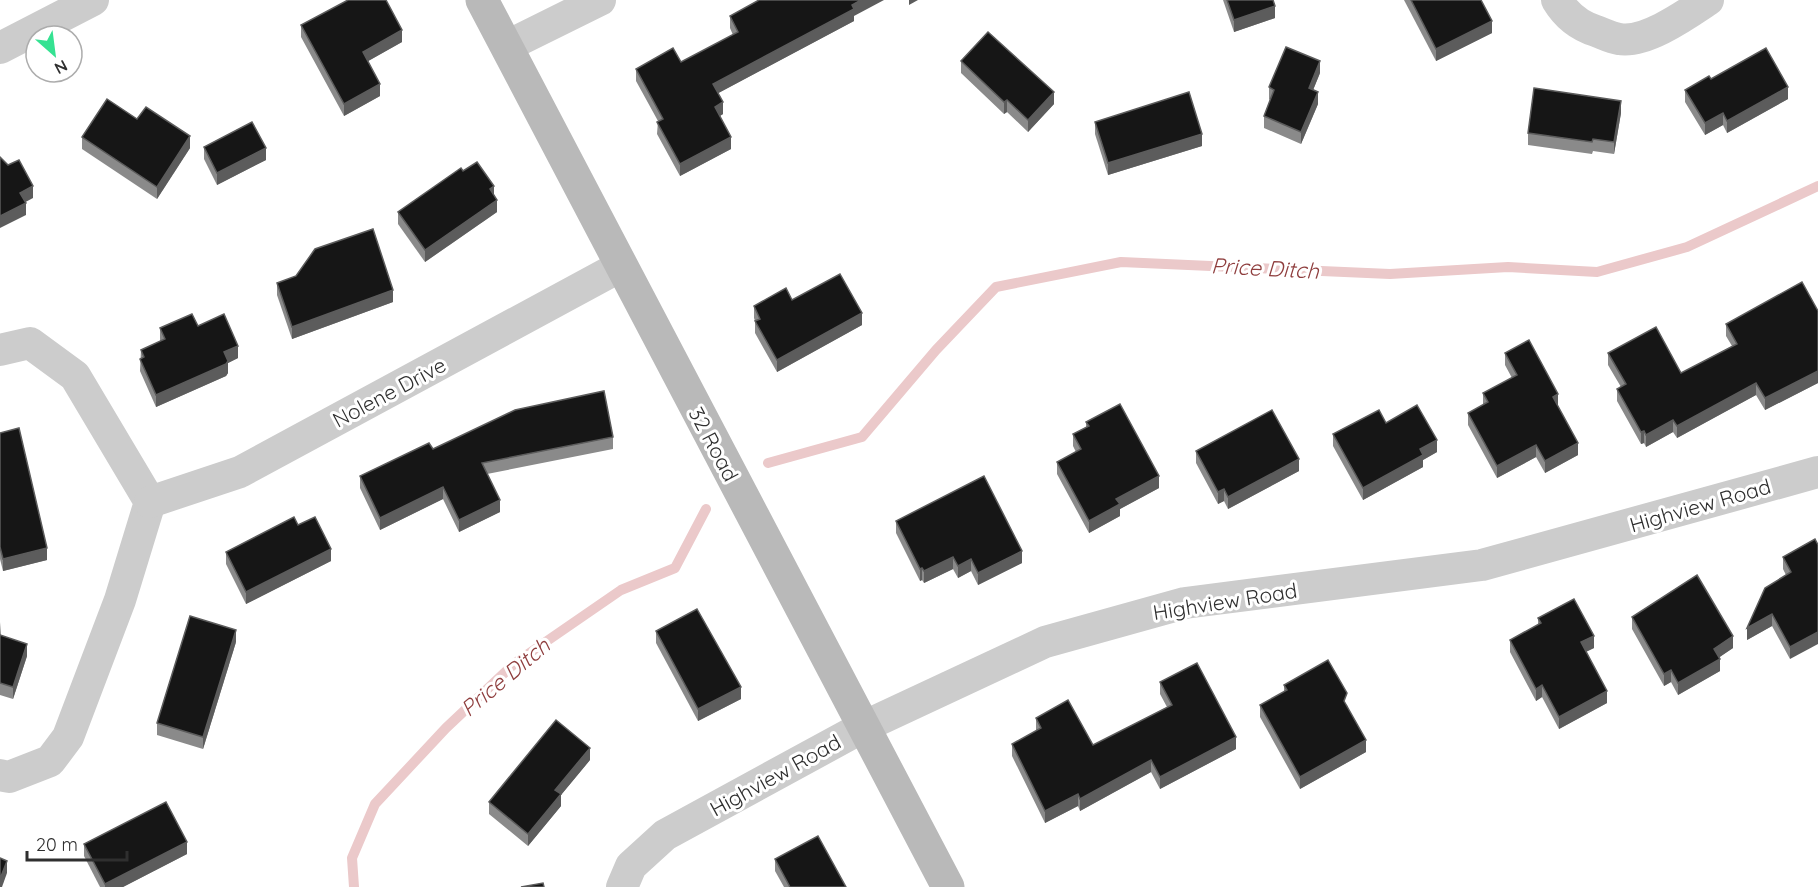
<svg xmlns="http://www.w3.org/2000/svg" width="1818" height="887" font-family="Quicksand,sans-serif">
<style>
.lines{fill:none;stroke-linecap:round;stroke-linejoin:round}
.stream{stroke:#ebc9ca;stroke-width:10}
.street{stroke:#ccc;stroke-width:32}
.secondary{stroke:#b9b9b9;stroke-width:33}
.wall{fill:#8a8a8a}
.shaded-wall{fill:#5c5c5c}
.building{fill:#161616;stroke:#5c5c5c;stroke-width:1.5}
.labels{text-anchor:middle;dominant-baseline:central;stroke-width:6;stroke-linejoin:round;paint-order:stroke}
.street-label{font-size:21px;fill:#2f2f2f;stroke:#fff}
.water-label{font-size:22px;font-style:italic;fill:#8f3e3e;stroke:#fff}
</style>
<rect width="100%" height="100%" fill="#fff"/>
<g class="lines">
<g class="stream">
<path d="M 768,463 L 862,437 L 936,350 L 996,287 L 1121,262 L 1390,274 L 1508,267 L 1597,272 L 1687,247 L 1818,186"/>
<path d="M 354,887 L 352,858 L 375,804 L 446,728 L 515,663 L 621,590 L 675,568 L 706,509"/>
</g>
<g class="street">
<path d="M 1557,0 C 1566,15 1580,26 1596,31 C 1604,34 1611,38 1619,39 C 1645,44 1687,14 1708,0"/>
<path d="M 507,46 L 600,0"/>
<path d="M 0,48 L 93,0"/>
<path d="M 0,350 L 30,343 L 75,376 L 150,502 L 120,600 L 68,737 L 50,761 L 9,777 L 0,775"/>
<path d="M 150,502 L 240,472 L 621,266"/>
<path d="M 622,887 L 631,866 L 665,835 L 863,727 L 1045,642 L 1185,603 L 1482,565 L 1818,472"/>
</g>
<path class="secondary" d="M 482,0 L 948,887"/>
</g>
<g class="wall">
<path d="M 1223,0 L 1273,0 L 1275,18 L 1234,32 Z"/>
<path d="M 1404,0 L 1481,0 L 1492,33 L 1436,61 Z"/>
<path d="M 730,16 L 854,16 L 854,21 L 718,93 L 723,114 L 720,116 L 731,149 L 680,176 L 657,134 L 658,121 L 636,81 L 636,69 L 681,62 L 733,35 L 730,28 Z"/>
<path d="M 301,25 L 402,42 L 368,61 L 380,96 L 344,116 L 301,37 Z"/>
<path d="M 961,61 L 1054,104 L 1028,132 L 1007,112 L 1004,114 L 961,73 Z"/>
<path d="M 1320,73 L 1313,90 L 1318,104 L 1301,144 L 1264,128 L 1264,116 L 1270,100 L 1269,99 L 1269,87 Z"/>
<path d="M 1711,79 L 1788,99 L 1727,133 L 1723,125 L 1705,135 L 1685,102 L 1685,90 Z"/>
<path d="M 1621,113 L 1614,154 L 1593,151 L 1592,154 L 1528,145 L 1528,133 Z"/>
<path d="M 1095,122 L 1202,146 L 1108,175 L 1095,134 Z"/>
<path d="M 82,137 L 190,148 L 157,199 L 82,149 Z"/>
<path d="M 204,147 L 266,160 L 217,185 L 204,159 Z"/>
<path d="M 463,171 L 494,195 L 497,212 L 425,262 L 398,224 L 398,212 Z"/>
<path d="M 277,283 L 393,302 L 292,339 L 277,295 Z"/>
<path d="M 792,300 L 862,325 L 777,372 L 755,333 L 755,321 L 754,318 L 754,306 Z"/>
<path d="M 1818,311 L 1818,383 L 1765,410 L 1756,395 L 1677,438 L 1673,432 L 1646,447 L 1644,443 L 1641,444 L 1617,401 L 1617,389 L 1621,387 L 1608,365 L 1608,353 L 1681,373 L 1732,346 L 1726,336 L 1726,324 Z"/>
<path d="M 198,326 L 238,358 L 228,363 L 228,373 L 226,376 L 156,407 L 140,371 L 141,350 L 160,341 L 160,328 Z"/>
<path d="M 1505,353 L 1558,406 L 1578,455 L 1545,473 L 1536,457 L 1497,478 L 1468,425 L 1468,413 L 1483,405 L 1483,393 L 1512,378 L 1505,365 Z"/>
<path d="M 1086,422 L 1159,488 L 1120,509 L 1120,516 L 1089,533 L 1057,474 L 1057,462 L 1076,452 L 1073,446 L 1073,434 L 1086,427 Z"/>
<path d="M 1386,423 L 1437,452 L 1423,460 L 1423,467 L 1363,500 L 1333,446 L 1333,434 Z"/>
<path d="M 0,433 L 47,560 L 3,571 L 0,559 Z"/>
<path d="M 613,437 L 613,449 L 487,474 L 500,512 L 459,532 L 443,499 L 380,530 L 360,488 L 360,476 L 433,449 Z"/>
<path d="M 1196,451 L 1299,471 L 1228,509 L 1224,501 L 1218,504 L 1196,463 Z"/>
<path d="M 896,521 L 1022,563 L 978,585 L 971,571 L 958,578 L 953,569 L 924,583 L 922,580 L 920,581 L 896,533 Z"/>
<path d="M 298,525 L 331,561 L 246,604 L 226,564 L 226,552 Z"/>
<path d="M 1815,539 L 1790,659 L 1772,626 L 1747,640 L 1786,575 L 1783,569 L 1783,557 Z"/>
<path d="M 1632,617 L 1733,648 L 1719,657 L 1720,671 L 1678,695 L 1671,682 L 1664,686 L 1632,629 Z"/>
<path d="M 1538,618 L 1594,648 L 1586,652 L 1607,703 L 1559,729 L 1542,697 L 1536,701 L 1510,652 L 1510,640 L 1538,625 Z"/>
<path d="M 0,622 L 1,635 L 27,656 L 13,699 L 0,695 Z"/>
<path d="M 656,631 L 741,699 L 698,721 L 656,643 Z"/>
<path d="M 236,642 L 203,749 L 157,735 L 157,723 Z"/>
<path d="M 1160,682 L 1236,749 L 1160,789 L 1151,772 L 1080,811 L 1078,806 L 1045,823 L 1012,756 L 1012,744 L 1036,731 L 1036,718 L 1093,745 L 1167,707 L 1160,694 Z"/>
<path d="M 1284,685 L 1347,705 L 1366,752 L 1300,789 L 1260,717 L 1260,705 L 1284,692 Z"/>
<path d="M 590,760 L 561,795 L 561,806 L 528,846 L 489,814 L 489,802 Z"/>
<path d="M 84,844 L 187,854 L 123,887 L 100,887 L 84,856 Z"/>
<path d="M 775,859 L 846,887 L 784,887 L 775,871 Z"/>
</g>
<g class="shaded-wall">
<path d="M 861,0 L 884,0 L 854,16 L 854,21 L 713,96 L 713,84 Z"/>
<path d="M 909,0 L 918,0 L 909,5 Z"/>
<path d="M 1275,6 L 1275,18 L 1234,32 L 1234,20 Z"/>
<path d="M 1492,21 L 1492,33 L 1436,61 L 1436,49 Z"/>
<path d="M 402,30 L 402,42 L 363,64 L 363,52 Z"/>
<path d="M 1320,61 L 1320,73 L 1309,100 L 1309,88 Z"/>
<path d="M 380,84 L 380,96 L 344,116 L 344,104 Z"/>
<path d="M 1788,87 L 1788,99 L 1727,133 L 1727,121 Z"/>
<path d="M 1054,92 L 1054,104 L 1028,132 L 1028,120 Z"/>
<path d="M 1318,92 L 1318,104 L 1301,144 L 1301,132 Z"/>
<path d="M 1007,100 L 1007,112 L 1004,114 L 1004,102 Z"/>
<path d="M 1621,101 L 1621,113 L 1614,154 L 1614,142 Z"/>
<path d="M 723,102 L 723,114 L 715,119 L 715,107 Z"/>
<path d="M 1723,113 L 1723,125 L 1705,135 L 1705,123 Z"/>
<path d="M 1202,134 L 1202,146 L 1108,175 L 1108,163 Z"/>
<path d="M 190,136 L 190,148 L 157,199 L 157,187 Z"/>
<path d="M 731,137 L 731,149 L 680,176 L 680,164 Z"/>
<path d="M 266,148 L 266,160 L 217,185 L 217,173 Z"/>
<path d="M 33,186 L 33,198 L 20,205 L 20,193 Z"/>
<path d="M 494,186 L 494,198 L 490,189 Z"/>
<path d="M 497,200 L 497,212 L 425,262 L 425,250 Z"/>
<path d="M 26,203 L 26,215 L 0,228 L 0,216 Z"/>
<path d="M 393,290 L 393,302 L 292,339 L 292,327 Z"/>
<path d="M 862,313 L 862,325 L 777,372 L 777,360 Z"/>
<path d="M 238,346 L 238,358 L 228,363 L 228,373 L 226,376 L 156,407 L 156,395 L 224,352 Z"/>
<path d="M 1818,371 L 1818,383 L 1765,410 L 1765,398 Z"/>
<path d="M 1756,383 L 1756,395 L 1677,438 L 1677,426 Z"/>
<path d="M 1558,394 L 1558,406 L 1553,409 L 1553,397 Z"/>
<path d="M 1673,420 L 1673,432 L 1646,447 L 1646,435 Z"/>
<path d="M 1644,431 L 1644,443 L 1641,444 L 1641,432 Z"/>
<path d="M 1437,440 L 1437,452 L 1423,460 L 1423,467 L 1363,500 L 1363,488 L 1420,449 Z"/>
<path d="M 1578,443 L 1578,455 L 1545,473 L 1545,461 Z"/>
<path d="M 1536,445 L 1536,457 L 1497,478 L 1497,466 Z"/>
<path d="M 1299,459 L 1299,471 L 1228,509 L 1228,497 Z"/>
<path d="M 1159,476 L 1159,488 L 1120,509 L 1120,516 L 1089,533 L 1089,521 L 1116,499 Z"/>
<path d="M 443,487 L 443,499 L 380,530 L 380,518 Z"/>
<path d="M 1224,489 L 1224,501 L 1218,504 L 1218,492 Z"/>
<path d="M 500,500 L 500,512 L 459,532 L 459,520 Z"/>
<path d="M 47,548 L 47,560 L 3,571 L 3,559 Z"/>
<path d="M 331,549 L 331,561 L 246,604 L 246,592 Z"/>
<path d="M 1022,551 L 1022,563 L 978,585 L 978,573 Z"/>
<path d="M 953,557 L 953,569 L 924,583 L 924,571 Z"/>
<path d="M 971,559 L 971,571 L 958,578 L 958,566 Z"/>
<path d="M 922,568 L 922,580 L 920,581 L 920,569 Z"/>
<path d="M 1772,614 L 1772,626 L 1747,640 L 1747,628 Z"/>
<path d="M 236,630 L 236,642 L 203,749 L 203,737 Z"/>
<path d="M 1818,632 L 1818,644 L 1790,659 L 1790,647 Z"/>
<path d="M 1594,636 L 1594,648 L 1581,654 L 1581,642 Z"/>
<path d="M 1733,636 L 1733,648 L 1714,661 L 1714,649 Z"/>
<path d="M 27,644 L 27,656 L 13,699 L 13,687 Z"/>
<path d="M 1720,659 L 1720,671 L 1678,695 L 1678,683 Z"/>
<path d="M 1671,670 L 1671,682 L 1664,686 L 1664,674 Z"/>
<path d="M 1542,685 L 1542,697 L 1536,701 L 1536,689 Z"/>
<path d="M 741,687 L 741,699 L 698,721 L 698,709 Z"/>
<path d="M 1607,691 L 1607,703 L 1559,729 L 1559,717 Z"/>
<path d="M 1236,737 L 1236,749 L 1160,789 L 1160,777 Z"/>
<path d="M 1366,740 L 1366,752 L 1300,789 L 1300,777 Z"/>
<path d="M 590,748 L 590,760 L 561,795 L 561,806 L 528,846 L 528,834 L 555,790 Z"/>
<path d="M 1151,760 L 1151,772 L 1080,811 L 1080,799 Z"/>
<path d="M 1078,794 L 1078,806 L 1045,823 L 1045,811 Z"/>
<path d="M 187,842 L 187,854 L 123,887 L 105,887 L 105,884 Z"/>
<path d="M 7,861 L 7,873 L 2,887 L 0,887 L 0,879 Z"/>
</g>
<g class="building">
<path d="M 348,0 L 386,0 L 402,30 L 363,52 L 380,84 L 344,104 L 301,25 Z"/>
<path d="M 759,0 L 861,0 L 852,5 L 854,9 L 713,84 L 723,102 L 715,107 L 731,137 L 680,164 L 657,122 L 663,119 L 636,69 L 673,48 L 681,62 L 738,32 L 730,16 Z"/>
<path d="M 1227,0 L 1273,0 L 1275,6 L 1234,20 Z"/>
<path d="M 1411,0 L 1481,0 L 1492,21 L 1436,49 Z"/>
<path d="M 988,32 L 1054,92 L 1028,120 L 1007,100 L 1004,102 L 961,61 Z"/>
<path d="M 1286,47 L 1320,61 L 1309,88 L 1318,92 L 1301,132 L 1264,116 L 1274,90 L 1269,87 Z"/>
<path d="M 1766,48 L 1788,87 L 1727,121 L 1723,113 L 1705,123 L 1685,90 L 1709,76 L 1711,79 Z"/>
<path d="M 1534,88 L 1621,101 L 1614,142 L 1593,139 L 1592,142 L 1528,133 Z"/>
<path d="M 1189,92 L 1202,134 L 1108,163 L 1095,122 Z"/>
<path d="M 107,99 L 137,119 L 146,107 L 190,136 L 157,187 L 82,137 Z"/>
<path d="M 252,122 L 266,148 L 217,173 L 204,147 Z"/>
<path d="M 0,157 L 8,165 L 19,160 L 33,186 L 20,193 L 26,203 L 0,216 Z"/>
<path d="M 477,162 L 494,186 L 490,189 L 497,200 L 425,250 L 398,212 L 461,168 L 463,171 Z"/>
<path d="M 373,229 L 393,290 L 292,327 L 277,283 L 296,276 L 315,249 Z"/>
<path d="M 840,274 L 862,313 L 777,360 L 755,321 L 760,319 L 754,306 L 786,288 L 792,300 Z"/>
<path d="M 1802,282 L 1818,311 L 1818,371 L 1765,398 L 1756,383 L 1677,426 L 1673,420 L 1646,435 L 1644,431 L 1641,432 L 1617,389 L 1626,384 L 1608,353 L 1656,327 L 1681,373 L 1737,344 L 1726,324 Z"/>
<path d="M 192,314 L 198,326 L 224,314 L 238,346 L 224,352 L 228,361 L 226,364 L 156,395 L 140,359 L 144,357 L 141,350 L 165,339 L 160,328 Z"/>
<path d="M 1529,340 L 1558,394 L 1553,397 L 1578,443 L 1545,461 L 1536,445 L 1497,466 L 1468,413 L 1488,402 L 1483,393 L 1517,375 L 1505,353 Z"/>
<path d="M 604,391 L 613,437 L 482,463 L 500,500 L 459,520 L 443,487 L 380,518 L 360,476 L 429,443 L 433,449 L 515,410 Z"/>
<path d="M 1120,404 L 1159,476 L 1116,499 L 1120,504 L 1089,521 L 1057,462 L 1081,449 L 1073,434 L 1089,426 L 1086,422 Z"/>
<path d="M 1417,405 L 1437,440 L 1420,449 L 1423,455 L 1363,488 L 1333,434 L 1379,410 L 1386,423 Z"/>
<path d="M 1272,410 L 1299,459 L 1228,497 L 1224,489 L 1218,492 L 1196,451 Z"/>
<path d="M 19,428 L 47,548 L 3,559 L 0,547 L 0,433 Z"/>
<path d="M 984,476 L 1022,551 L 978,573 L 971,559 L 958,566 L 953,557 L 924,571 L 922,568 L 920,569 L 896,521 Z"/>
<path d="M 294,517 L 298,525 L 315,517 L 331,549 L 246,592 L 226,552 Z"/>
<path d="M 1815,539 L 1818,545 L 1818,632 L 1790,647 L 1772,614 L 1747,628 L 1765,588 L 1791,572 L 1783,557 Z"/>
<path d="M 1697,575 L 1733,636 L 1714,649 L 1720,659 L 1678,683 L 1671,670 L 1664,674 L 1632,617 Z"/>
<path d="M 1574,599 L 1594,636 L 1581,642 L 1607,691 L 1559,717 L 1542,685 L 1536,689 L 1510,640 L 1541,623 L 1538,618 Z"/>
<path d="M 697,609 L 741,687 L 698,709 L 656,631 Z"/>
<path d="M 190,616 L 236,630 L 203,737 L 157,723 Z"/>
<path d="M 0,635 L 27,644 L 13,687 L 0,683 Z"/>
<path d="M 1328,660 L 1347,693 L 1344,701 L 1366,740 L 1300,777 L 1260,705 L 1287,690 L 1284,685 Z"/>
<path d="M 1197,663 L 1236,737 L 1160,777 L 1151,760 L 1080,799 L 1078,794 L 1045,811 L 1012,744 L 1041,728 L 1036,718 L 1068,700 L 1093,745 L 1172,705 L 1160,682 Z"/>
<path d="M 556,720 L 590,748 L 555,790 L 561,794 L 528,834 L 489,802 Z"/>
<path d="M 166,802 L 187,842 L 105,884 L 84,844 Z"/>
<path d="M 818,836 L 846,887 L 790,887 L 775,859 Z"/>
<path d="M 0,858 L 7,861 L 0,879 Z"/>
<path d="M 543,883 L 544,887 L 521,887 Z"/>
</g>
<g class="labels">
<g class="street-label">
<text transform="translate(389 392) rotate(-28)">Nolene Drive</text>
<text transform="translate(714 444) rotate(62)">32 Road</text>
<text transform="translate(1700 505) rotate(-16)">Highview Road</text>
<text transform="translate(1225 601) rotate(-9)">Highview Road</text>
<text transform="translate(775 775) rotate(-29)">Highview Road</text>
</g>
<g class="water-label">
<text transform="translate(1265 268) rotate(3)">Price Ditch</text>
<text transform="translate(505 677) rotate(-40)">Price Ditch</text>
</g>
</g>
<g transform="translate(54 54) rotate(152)"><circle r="28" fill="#ffffff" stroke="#acacac" stroke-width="1.5"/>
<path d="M0-4.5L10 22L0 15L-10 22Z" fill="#35e292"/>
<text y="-9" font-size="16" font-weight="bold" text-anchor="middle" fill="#2f2f2f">N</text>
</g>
<path d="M27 851v9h100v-9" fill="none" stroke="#2f2f2f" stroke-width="3"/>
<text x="36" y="851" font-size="18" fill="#2f2f2f" stroke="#ffffff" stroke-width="4.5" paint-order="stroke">20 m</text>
</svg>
